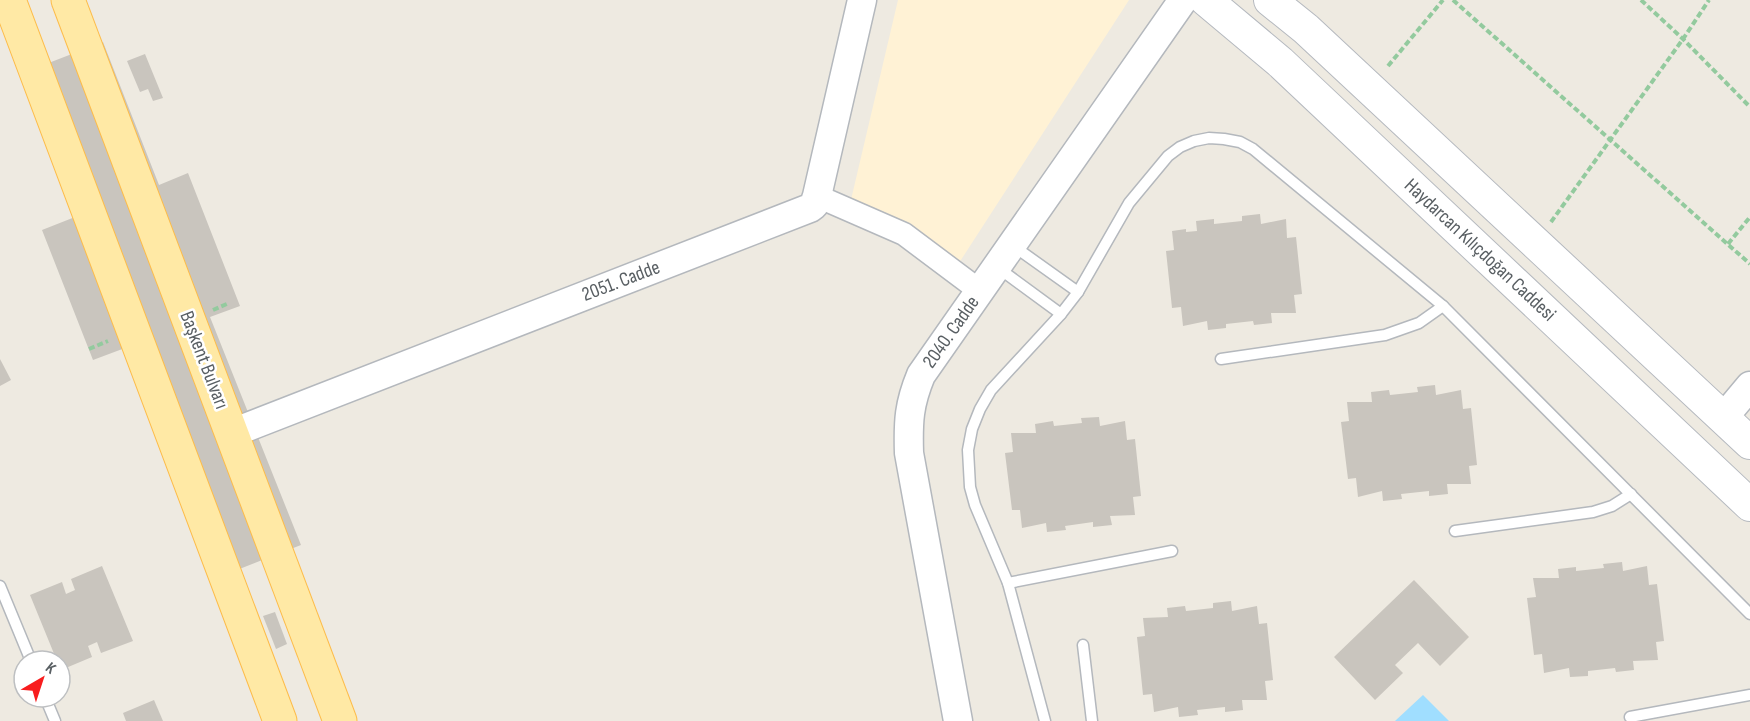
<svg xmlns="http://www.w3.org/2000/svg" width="1750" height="721" font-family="'Sofia Sans Condensed',sans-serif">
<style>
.commercial{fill:#fff2d5}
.water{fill:#a0deff}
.building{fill:#c9c5be}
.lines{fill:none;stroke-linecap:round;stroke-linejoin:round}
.service-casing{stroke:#b4b8bd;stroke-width:13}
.minor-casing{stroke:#b4b8bd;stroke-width:25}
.tertiary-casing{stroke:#b4b8bd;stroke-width:31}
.secondary-casing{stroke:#b5b9bf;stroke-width:34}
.primary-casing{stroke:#fdbc4a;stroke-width:35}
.path{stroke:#93ca9e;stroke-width:4;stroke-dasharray:6 3;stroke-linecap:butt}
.service{stroke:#fff;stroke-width:10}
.minor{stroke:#fff;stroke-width:22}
.tertiary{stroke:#fff;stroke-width:28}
.secondary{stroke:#fff;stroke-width:32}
.primary{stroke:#ffe9a5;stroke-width:33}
.labels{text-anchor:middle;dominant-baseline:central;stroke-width:5;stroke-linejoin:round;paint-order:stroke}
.street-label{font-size:20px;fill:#595f63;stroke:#fff}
</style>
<rect width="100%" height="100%" fill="#eeeae1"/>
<path class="commercial" d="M 898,0 L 1129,0 L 948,280 L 850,204 Z"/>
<path class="water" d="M 1423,695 L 1449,721 L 1395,721 Z"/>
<g class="building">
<path d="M 103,42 L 159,185 L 188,173 L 240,306 L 210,317 L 301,545 L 214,579 L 125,348 L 93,360 L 42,230 L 75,217 L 20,74 Z"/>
<path d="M 145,54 L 163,98 L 153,101 L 148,89 L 140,92 L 127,61 Z"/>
<path d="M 1260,214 L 1261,224 L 1286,219 L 1287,238 L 1296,237 L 1302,294 L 1294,295 L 1296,313 L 1271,313 L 1272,323 L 1254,325 L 1253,321 L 1226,324 L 1226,328 L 1208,330 L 1207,321 L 1183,326 L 1181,307 L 1172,308 L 1166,251 L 1174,250 L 1172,231 L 1186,229 L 1186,232 L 1197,231 L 1196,221 L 1214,219 L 1214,224 L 1242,221 L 1242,216 Z"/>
<path d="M 0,359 L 11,380 L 0,386 Z"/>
<path d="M 1435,385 L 1436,395 L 1461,390 L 1463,409 L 1471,408 L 1477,465 L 1469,466 L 1471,484 L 1447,484 L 1448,494 L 1429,496 L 1429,491 L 1401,494 L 1402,499 L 1383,501 L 1382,491 L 1358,497 L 1356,478 L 1348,479 L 1341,422 L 1349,421 L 1347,402 L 1372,402 L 1371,392 L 1389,390 L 1390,395 L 1418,392 L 1417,387 Z"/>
<path d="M 1099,417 L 1100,426 L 1125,421 L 1127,440 L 1135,439 L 1141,496 L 1133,497 L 1135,515 L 1110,516 L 1112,525 L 1093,527 L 1093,522 L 1065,526 L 1066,530 L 1047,532 L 1046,523 L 1022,528 L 1020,510 L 1012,510 L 1005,453 L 1013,452 L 1011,433 L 1036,433 L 1035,424 L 1053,421 L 1054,426 L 1082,423 L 1081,418 Z"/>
<path d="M 1622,562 L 1623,571 L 1647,566 L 1649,585 L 1657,584 L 1664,641 L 1656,642 L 1658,660 L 1633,661 L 1634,670 L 1616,672 L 1615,668 L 1588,671 L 1588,676 L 1570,677 L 1569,668 L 1544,673 L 1542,654 L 1534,655 L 1527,598 L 1536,597 L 1533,578 L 1559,578 L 1558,569 L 1576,567 L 1576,571 L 1604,568 L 1603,564 Z"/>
<path d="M 102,566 L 133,641 L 101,653 L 97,642 L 88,646 L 92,657 L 61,670 L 60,661 L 57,661 L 30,595 L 62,582 L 66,594 L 75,590 L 71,579 Z"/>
<path d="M 1414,580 L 1469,637 L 1440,666 L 1418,643 L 1395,665 L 1403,673 L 1375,700 L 1334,657 Z"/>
<path d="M 1231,601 L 1232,611 L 1257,606 L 1259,624 L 1267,623 L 1273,680 L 1265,681 L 1267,700 L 1242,700 L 1243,710 L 1225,712 L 1225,707 L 1197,710 L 1198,715 L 1179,717 L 1178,707 L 1154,712 L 1152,694 L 1143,695 L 1137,637 L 1145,636 L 1143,618 L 1168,617 L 1167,608 L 1185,606 L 1186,611 L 1213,608 L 1213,603 Z"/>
<path d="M 275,612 L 287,644 L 276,649 L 263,616 Z"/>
<path d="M 154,700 L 163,721 L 126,721 L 123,713 Z"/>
</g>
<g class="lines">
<g class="service-casing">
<g id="service">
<path d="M 1012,245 L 1078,292"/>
<path d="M 997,267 L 1061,314"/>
<path d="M 1221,359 L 1385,335 L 1419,323 L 1443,306"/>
<path d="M 1455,531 L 1593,512 L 1612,506 L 1631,494"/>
<path d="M 1008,583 L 1172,551"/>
<path d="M 0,586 L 31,661"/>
<path d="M 1083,645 L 1092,721"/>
<path d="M 45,697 L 55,721"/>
<path d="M 1630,717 L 1750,695"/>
<path d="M 1045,721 L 1008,583 L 975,505 L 970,487 L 968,450 L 972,429 L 980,409 L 991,390 L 1061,314 L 1078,292 L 1129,203 L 1168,156 L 1180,147 L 1194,141 L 1209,138 L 1224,139 L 1240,142 L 1253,149 L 1443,306 L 1750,614"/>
</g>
</g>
<g class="minor-casing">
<path id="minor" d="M 817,196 L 904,234 L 980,291"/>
</g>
<g class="tertiary-casing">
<g id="tertiary">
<path d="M 1724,417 L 1750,386"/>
<path d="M 232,433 L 810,208 L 814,205 L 817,196 L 862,0"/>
<path d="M 958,721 L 909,453 C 908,421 909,404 921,375 L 1183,0"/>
</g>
</g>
<g class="secondary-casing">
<g id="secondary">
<path d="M 1206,0 L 1280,62 L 1750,505"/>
<path d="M 1270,0 L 1306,29 L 1750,443"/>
</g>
</g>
<g class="primary-casing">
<g id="primary">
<path d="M 9,0 L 280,721"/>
<path d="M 68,0 L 340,721"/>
</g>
</g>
<g class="path">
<path d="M 1453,0 L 1750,264"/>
<path d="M 1641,0 L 1683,39 L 1750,107"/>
<path d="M 1388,66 L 1443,0"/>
<path d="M 1551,222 L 1683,39 L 1709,0"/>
<path d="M 1728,244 L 1750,217"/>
<path d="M 213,310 L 229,303"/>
<path d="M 89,349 L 108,341"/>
</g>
<use href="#service" class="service"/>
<use href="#minor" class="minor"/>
<use href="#tertiary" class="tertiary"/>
<use href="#secondary" class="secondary"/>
<use href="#primary" class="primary"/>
</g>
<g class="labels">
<g class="street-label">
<text transform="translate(1480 250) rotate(43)">Haydarcan Kılıçdoğan Caddesi</text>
<text transform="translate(621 281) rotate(-21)">2051. Cadde</text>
<text transform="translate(951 332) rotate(-55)">2040. Cadde</text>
<text transform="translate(204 360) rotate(69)">Başkent Bulvarı</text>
</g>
</g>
<g transform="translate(42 679) rotate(39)"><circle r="28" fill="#ffffff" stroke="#bdbfc1" stroke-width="1.5"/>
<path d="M0-4.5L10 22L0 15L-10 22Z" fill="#f81d1e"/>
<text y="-9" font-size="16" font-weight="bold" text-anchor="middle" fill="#595f63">K</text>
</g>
</svg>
